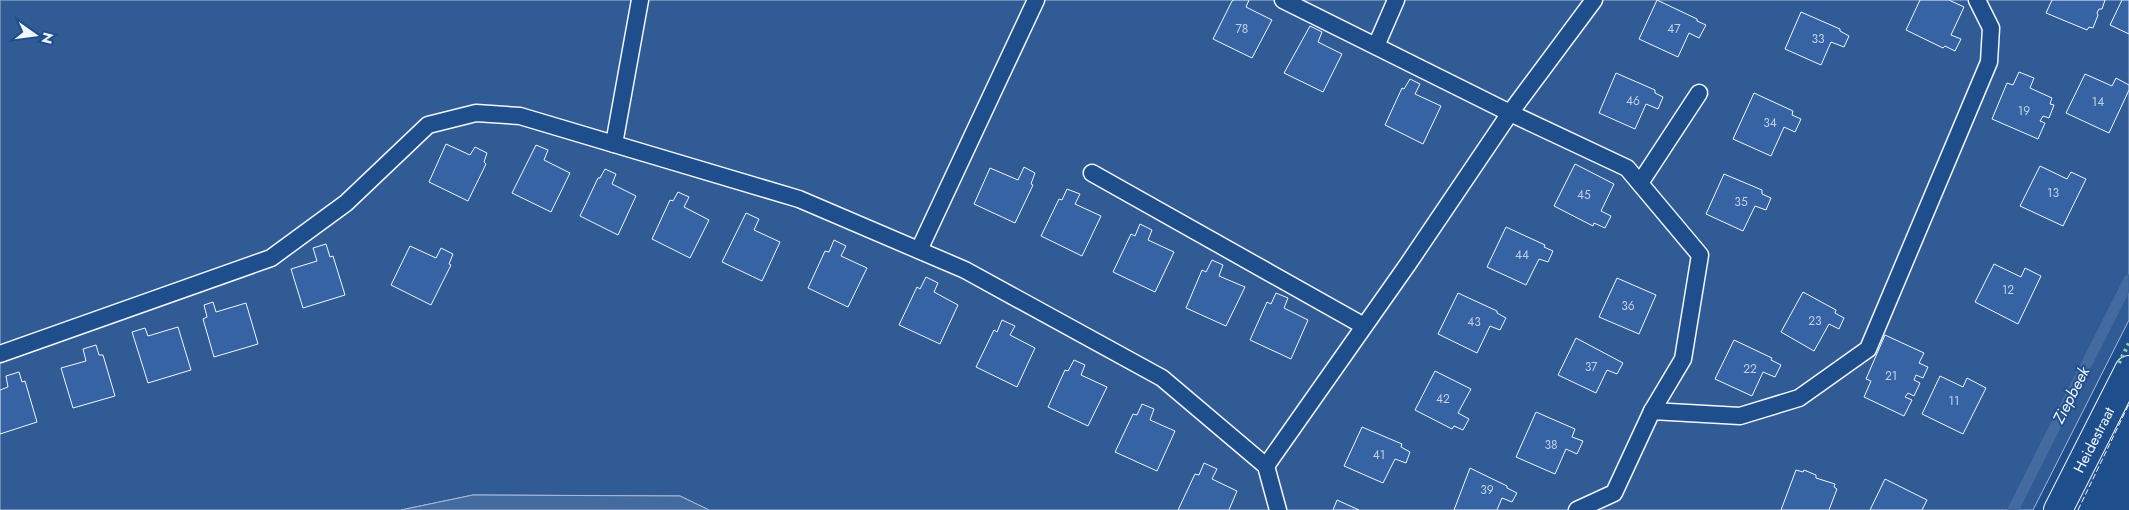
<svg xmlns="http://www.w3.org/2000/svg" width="2129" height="510" font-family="Jost,sans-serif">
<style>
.built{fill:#305b95;stroke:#a8bbd7}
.water{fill:#446ba0;stroke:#a8bbd7}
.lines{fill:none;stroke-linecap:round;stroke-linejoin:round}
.stream{stroke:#446ba0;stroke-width:11}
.building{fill:#3563a3;stroke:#f2f6ff}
.service-casing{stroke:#f2f6ff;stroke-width:19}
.minor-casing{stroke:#f2f6ff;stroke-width:30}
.service{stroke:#1f4e8c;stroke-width:16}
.minor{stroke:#1f4e8c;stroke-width:28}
.hedge{stroke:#97c8a6;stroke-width:4;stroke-dasharray:2.5 4;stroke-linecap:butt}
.fence{stroke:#f2f6ff;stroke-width:1;stroke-dasharray:6 2.5;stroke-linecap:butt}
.labels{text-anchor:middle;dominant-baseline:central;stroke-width:4;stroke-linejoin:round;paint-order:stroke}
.number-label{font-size:12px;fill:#c3d1e8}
.street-label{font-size:15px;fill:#f2f6ff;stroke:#1f4e8c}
.water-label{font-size:16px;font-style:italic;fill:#f2f6ff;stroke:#1f4e8c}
</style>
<rect width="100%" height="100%" fill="#1f4e8c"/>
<path class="built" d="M 0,0 L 2129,0 L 2129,320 L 2033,510 L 709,510 L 680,496 L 473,495 L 401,510 L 0,510 Z"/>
<path class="water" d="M 473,495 L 680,496 L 709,510 L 401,510 Z"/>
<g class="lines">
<path class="stream" d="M 2013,510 L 2129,280"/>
</g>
<g class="building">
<path d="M 1234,0 L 1249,0 L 1246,7 L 1272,20 L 1252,58 L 1213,39 L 1232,1 Z"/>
<path d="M 1657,0 L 1697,19 L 1697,21 L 1706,25 L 1699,38 L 1689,33 L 1678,57 L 1639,39 Z"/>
<path d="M 1920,0 L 1949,0 L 1964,7 L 1951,35 L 1961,39 L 1955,51 L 1945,46 L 1943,48 L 1906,30 Z"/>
<path d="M 2052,0 L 2105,0 L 2102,9 L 2099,9 L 2097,13 L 2098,15 L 2093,28 L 2089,27 L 2087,30 L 2046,13 Z"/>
<path d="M 2122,0 L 2129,0 L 2129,34 L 2110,25 Z"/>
<path d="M 1801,12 L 1840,29 L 1840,31 L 1849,36 L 1844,47 L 1831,42 L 1821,65 L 1785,49 Z"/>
<path d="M 1310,26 L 1322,32 L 1318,42 L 1342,54 L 1323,92 L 1284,73 Z"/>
<path d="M 2019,72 L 2034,78 L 2030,88 L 2052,98 L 2050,104 L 2054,105 L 2049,118 L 2043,116 L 2040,121 L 2045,123 L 2038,139 L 1992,119 L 2007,83 L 2013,85 Z"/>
<path d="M 1616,73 L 1655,90 L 1655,93 L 1663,97 L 1658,109 L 1646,104 L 1635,129 L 1599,113 Z"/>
<path d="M 2085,74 L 2112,86 L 2116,78 L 2129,85 L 2129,90 L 2109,133 L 2066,113 Z"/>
<path d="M 1410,79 L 1420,84 L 1415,94 L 1441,106 L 1423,144 L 1385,125 L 1402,88 L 1404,89 Z"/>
<path d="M 1754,93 L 1793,111 L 1792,115 L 1801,119 L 1795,132 L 1784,127 L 1771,156 L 1733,139 Z"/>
<path d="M 446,144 L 470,155 L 475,147 L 487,153 L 484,162 L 486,164 L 468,201 L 429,182 Z"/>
<path d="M 536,145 L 548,150 L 544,160 L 570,173 L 551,212 L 512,193 Z"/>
<path d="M 1575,164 L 1614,184 L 1601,211 L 1611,216 L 1605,228 L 1594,223 L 1593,226 L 1554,206 Z"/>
<path d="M 2040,166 L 2067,179 L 2071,172 L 2086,179 L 2063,226 L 2020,206 Z"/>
<path d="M 1024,167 L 1035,173 L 1031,184 L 1033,185 L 1015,223 L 974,204 L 990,168 L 1018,180 Z"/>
<path d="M 605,169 L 616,174 L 612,184 L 636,196 L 618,235 L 580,216 L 598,178 L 600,178 Z"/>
<path d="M 1724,174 L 1762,190 L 1762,194 L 1771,198 L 1766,210 L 1755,206 L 1743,231 L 1706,214 Z"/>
<path d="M 1067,189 L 1080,194 L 1075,204 L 1101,216 L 1082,256 L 1041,236 L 1059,199 L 1062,200 Z"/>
<path d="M 678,192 L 689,197 L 684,207 L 709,220 L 690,258 L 652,239 L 670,200 L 673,201 Z"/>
<path d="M 746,213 L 759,219 L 754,230 L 780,242 L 762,281 L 722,262 Z"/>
<path d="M 1140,224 L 1152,230 L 1148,240 L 1174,252 L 1155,292 L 1113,272 L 1131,234 L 1135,236 Z"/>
<path d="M 1506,227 L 1545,245 L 1544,247 L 1553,251 L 1548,262 L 1539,259 L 1526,285 L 1487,267 Z"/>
<path d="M 834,240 L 846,246 L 841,256 L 867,268 L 848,307 L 808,288 L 825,251 L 829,252 Z"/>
<path d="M 326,244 L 330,257 L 333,256 L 345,295 L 303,308 L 291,269 L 317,261 L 313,248 Z"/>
<path d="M 410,246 L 436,258 L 441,248 L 453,254 L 449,264 L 451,265 L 431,305 L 391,285 Z"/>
<path d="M 1212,260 L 1223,265 L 1219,276 L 1245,287 L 1226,326 L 1186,308 L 1202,270 L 1206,272 Z"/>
<path d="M 1994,264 L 2021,277 L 2025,268 L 2041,276 L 2018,324 L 1975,302 Z"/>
<path d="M 926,277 L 938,283 L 934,292 L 958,305 L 940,344 L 899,325 L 917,287 L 920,289 Z"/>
<path d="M 1617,278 L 1656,295 L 1639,334 L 1599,317 Z"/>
<path d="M 1803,292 L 1836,310 L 1835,313 L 1844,318 L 1839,329 L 1829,324 L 1814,351 L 1781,332 Z"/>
<path d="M 1276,293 L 1288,298 L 1284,308 L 1308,320 L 1291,359 L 1250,340 L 1267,302 L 1271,304 Z"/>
<path d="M 1458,293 L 1497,311 L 1497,313 L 1506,318 L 1500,330 L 1490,326 L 1477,353 L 1438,334 Z"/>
<path d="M 213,302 L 216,312 L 246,303 L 258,344 L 214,357 L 203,319 L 207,317 L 204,305 Z"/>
<path d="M 1002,320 L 1015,326 L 1010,335 L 1035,348 L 1017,387 L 976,367 L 994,330 L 997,332 Z"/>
<path d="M 178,327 L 191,370 L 148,383 L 132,332 L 145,328 L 148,336 Z"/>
<path d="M 1885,335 L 1924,353 L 1919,363 L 1928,367 L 1923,378 L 1916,375 L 1914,380 L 1920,383 L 1914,396 L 1908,393 L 1905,397 L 1912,400 L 1904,416 L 1864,397 L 1871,381 L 1866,379 Z"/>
<path d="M 1576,338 L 1623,363 L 1617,374 L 1607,370 L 1596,393 L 1558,375 Z"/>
<path d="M 1734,340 L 1772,358 L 1771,360 L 1781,365 L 1775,377 L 1763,372 L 1752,396 L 1715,379 Z"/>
<path d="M 96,345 L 99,355 L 103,355 L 115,396 L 73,408 L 61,368 L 86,361 L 83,349 Z"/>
<path d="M 1074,360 L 1085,365 L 1081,375 L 1107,387 L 1088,426 L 1048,407 L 1065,370 L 1068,371 Z"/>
<path d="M 1435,371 L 1471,389 L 1458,413 L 1469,419 L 1463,430 L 1454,426 L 1452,429 L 1415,410 Z"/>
<path d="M 19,372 L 22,382 L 25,381 L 37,422 L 0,434 L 0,390 L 8,387 L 6,376 Z"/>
<path d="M 1940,376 L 1963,387 L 1967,378 L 1986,388 L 1963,434 L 1922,414 Z"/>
<path d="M 1142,404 L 1154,409 L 1150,420 L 1175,431 L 1157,471 L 1115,452 L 1133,414 L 1137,415 Z"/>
<path d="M 1536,412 L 1575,429 L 1572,437 L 1583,441 L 1577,454 L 1566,449 L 1555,474 L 1516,457 Z"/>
<path d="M 1362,427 L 1402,444 L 1401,447 L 1410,452 L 1406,463 L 1395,459 L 1383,483 L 1344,466 Z"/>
<path d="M 1204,463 L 1217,469 L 1212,479 L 1237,491 L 1229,510 L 1178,510 L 1195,474 L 1199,475 Z"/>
<path d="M 1470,468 L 1507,486 L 1507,488 L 1517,493 L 1512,502 L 1502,498 L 1497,510 L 1454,510 Z"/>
<path d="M 1796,470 L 1803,472 L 1804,470 L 1816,475 L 1816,478 L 1835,484 L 1834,487 L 1837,489 L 1829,510 L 1781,510 Z"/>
<path d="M 1885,479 L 1927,500 L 1922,510 L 1870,510 Z"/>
<path d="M 1337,500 L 1359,510 L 1333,510 Z"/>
</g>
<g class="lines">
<g class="service-casing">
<g id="service">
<path d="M 1283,0 L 1510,113 L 1627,168 L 1700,255 L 1683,359 L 1652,411"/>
<path d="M 1376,46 L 1396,0"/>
<path d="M 614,144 L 640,0"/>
<path d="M 1092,173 L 1364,326"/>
<path d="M 1640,183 L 1699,93"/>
<path d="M 919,250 L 1036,0"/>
<path d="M 0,354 L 271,258 L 346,203 L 428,125 L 476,113 L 520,116 L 799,199 L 965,270 L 1162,378 L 1266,466 L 1278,510"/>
<path d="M 1266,466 L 1408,264 L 1510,113 L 1594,0"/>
<path d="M 1577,510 L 1614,493 L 1652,411 L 1740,416 L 1799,398 L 1868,349 L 1989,62 L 1991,28 L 1977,0"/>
</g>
</g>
<g class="minor-casing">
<path id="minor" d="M 2058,510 L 2129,370"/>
</g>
<use href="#service" class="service"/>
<use href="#minor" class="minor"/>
<path class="hedge" d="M 2119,363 L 2129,343"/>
<path class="fence" d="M 2078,510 L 2129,404"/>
</g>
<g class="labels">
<g class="number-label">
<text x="1242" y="29">78</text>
<text x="1674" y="29">47</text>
<text x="1818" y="39">33</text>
<text x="1633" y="101">46</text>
<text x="2098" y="102">14</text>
<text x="2024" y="111">19</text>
<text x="1770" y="123">34</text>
<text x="2053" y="193">13</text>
<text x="1584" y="195">45</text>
<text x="1741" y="202">35</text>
<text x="1522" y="255">44</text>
<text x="2008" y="290">12</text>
<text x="1628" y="306">36</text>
<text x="1815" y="321">23</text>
<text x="1474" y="322">43</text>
<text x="1591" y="367">37</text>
<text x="1750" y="369">22</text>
<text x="1891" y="376">21</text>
<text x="1443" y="399">42</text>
<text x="1954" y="401">11</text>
<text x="1551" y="445">38</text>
<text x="1379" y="455">41</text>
<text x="1487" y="490">39</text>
</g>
<g class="street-label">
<text transform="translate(2094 440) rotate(-63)">Heidestraat</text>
</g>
<g class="water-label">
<text transform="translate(2071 395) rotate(-63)">Ziepbeek</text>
</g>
</g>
<g transform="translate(35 35) rotate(104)" stroke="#1f4e8c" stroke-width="4" paint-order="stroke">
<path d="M0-4L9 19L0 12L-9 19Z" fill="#f2f6ff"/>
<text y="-8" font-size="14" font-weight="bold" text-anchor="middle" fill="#f2f6ff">N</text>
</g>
</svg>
